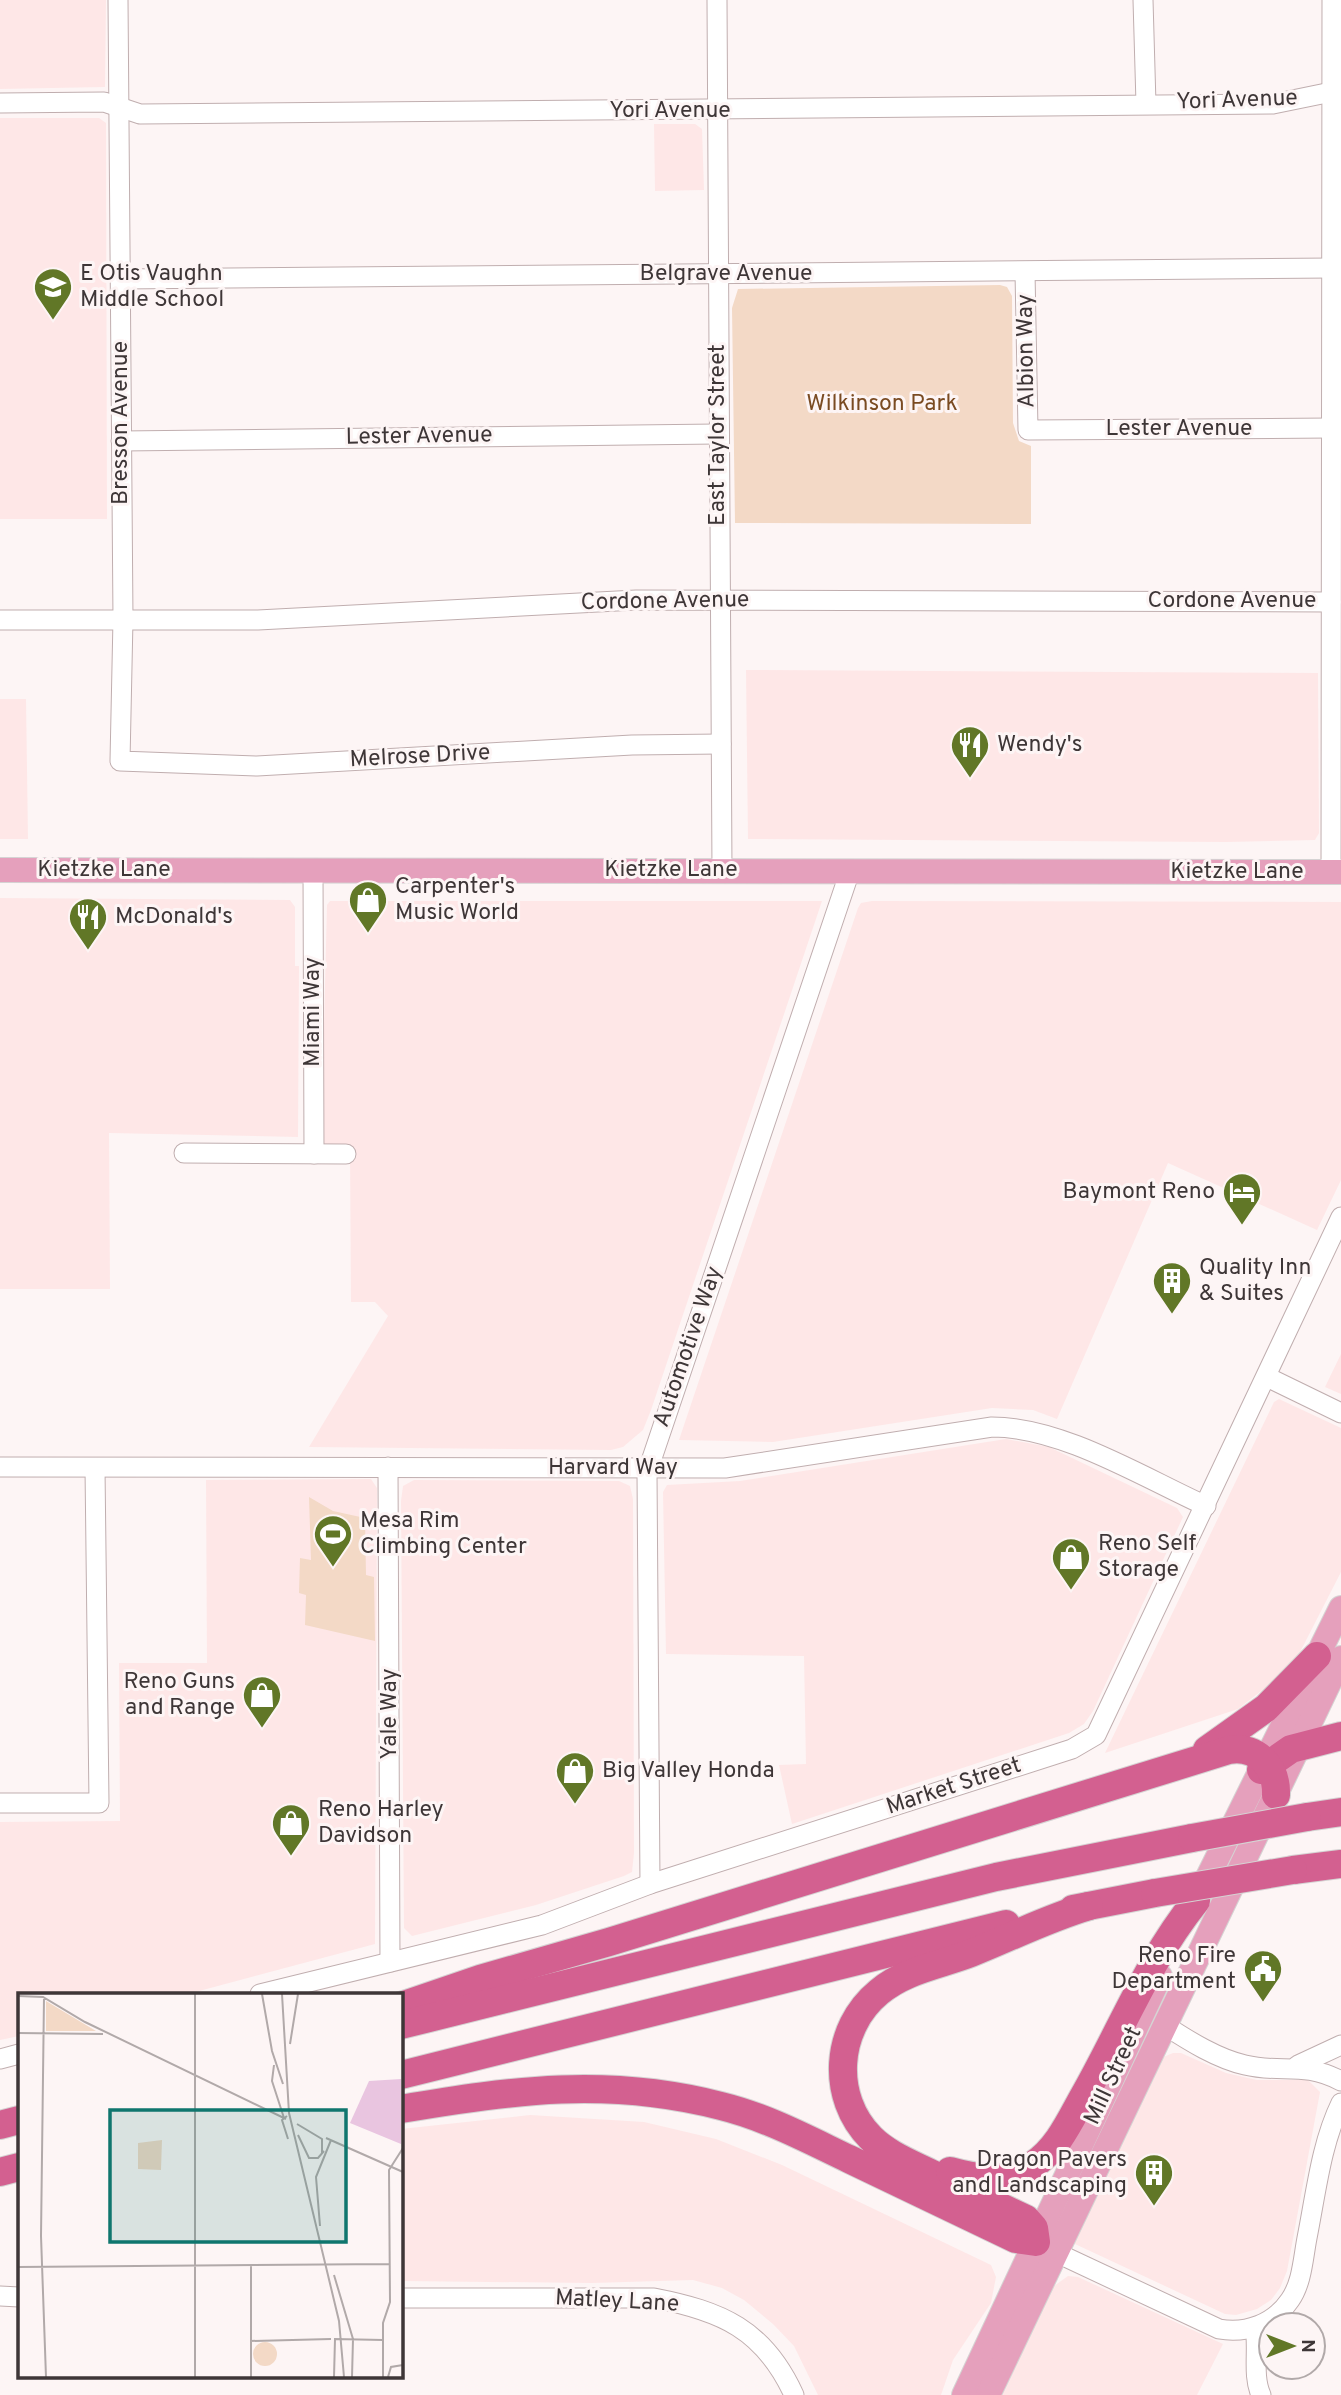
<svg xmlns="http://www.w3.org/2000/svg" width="1341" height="2395" font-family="Overpass,sans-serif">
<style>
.built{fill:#fee7e7}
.green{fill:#f3d9c6}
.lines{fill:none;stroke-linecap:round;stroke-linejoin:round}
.minor-casing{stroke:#c0aeaf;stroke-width:21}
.major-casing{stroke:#d5d3d3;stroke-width:26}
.highway-casing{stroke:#d5d3d3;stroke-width:30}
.minor{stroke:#fff;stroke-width:19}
.major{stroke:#e5a0bc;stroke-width:24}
.highway{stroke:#d36090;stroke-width:28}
.highway-bridge-casing{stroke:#d5d3d3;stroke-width:30;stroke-linecap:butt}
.highway-bridge{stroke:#d36090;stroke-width:28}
.labels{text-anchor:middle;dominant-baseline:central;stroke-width:6;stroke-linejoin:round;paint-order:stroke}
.street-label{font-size:23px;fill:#3e3637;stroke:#fdf5f5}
.poi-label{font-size:23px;fill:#3e3637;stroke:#fdf5f5;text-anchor:start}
.park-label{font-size:23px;fill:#7a4b22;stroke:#fdf5f5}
.inset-road{fill:none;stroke:#b1a9a9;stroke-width:2}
.view{fill:#0f766e;fill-opacity:0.15;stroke:#0f766e;stroke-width:3.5}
.inset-edge{fill:none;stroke:#3e3637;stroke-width:3.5}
</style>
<rect width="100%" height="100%" fill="#fdf5f5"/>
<g class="built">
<path d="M 0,0 L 106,0 L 105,87 L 0,89 Z"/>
<path d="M 0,118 L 99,118 L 106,123 L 107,519 L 0,519 Z"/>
<path d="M 654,124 L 695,124 L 702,129 L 704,190 L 655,191 Z"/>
<path d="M 746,670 L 1318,673 L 1319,833 L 1315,840 L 1226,842 L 748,839 Z"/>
<path d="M 0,699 L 26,699 L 28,839 L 0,839 Z"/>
<path d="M 0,898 L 290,900 L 295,907 L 295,966 L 299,966 L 298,1137 L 109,1133 L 110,1289 L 0,1289 Z"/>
<path d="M 330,901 L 822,901 L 651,1410 L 643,1430 L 623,1447 L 611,1450 L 309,1447 L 388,1316 L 375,1302 L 351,1302 L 350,1149 L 321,1148 L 327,905 Z"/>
<path d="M 872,901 L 1341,902 L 1341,1180 L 1317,1230 L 1168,1163 L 1057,1419 L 1033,1410 L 992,1408 L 773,1442 L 679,1440 L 858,908 L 861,903 Z"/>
<path d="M 1341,1354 L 1341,1394 L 1325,1387 Z"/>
<path d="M 1279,1399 L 1341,1428 L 1341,1572 L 1297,1658 L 1278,1678 L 1238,1709 L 1105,1753 L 1274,1402 Z"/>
<path d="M 1006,1439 L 1049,1447 L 1177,1508 L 1183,1517 L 1093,1711 L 1084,1724 L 1069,1733 L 792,1824 L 779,1765 L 806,1764 L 804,1656 L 666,1654 L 663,1492 L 667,1485 L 740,1481 Z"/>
<path d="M 371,1479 L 377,1488 L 375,1944 L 188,1994 L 19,1994 L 19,2036 L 0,2040 L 0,1822 L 120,1821 L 119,1663 L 207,1663 L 206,1480 Z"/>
<path d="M 414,1480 L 619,1481 L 630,1486 L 633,1499 L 634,1853 L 632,1872 L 624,1876 L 536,1905 L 412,1936 L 404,1928 L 401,1501 L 403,1486 Z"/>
<path d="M 1173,2053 L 1181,2053 L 1226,2073 L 1257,2080 L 1308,2080 L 1320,2092 L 1287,2271 L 1280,2288 L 1271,2300 L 1257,2309 L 1236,2315 L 1225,2314 L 1075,2244 L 1075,2239 L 1161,2058 Z"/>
<path d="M 530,2115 L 644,2122 L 716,2139 L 782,2165 L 991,2265 L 996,2277 L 991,2303 L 953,2360 L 941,2395 L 818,2395 L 794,2346 L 773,2324 L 744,2300 L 722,2288 L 693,2280 L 592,2283 L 401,2281 L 401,2129 Z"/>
<path d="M 1068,2276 L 1078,2277 L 1223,2344 L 1197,2395 L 1002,2395 L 1054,2286 Z"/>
</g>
<g class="green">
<path d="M 1000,285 L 1007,287 L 1012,296 L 1013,423 L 1019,441 L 1031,446 L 1031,524 L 735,523 L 732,308 L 738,289 Z"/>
<path d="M 309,1497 L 333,1511 L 365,1518 L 366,1575 L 374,1577 L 375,1641 L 305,1625 L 306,1595 L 299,1593 L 300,1558 L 311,1560 Z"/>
</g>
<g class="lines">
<g class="minor-casing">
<g id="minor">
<path d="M 118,0 L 123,619 L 120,761 L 257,766 L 632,745 L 721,744"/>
<path d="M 717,0 L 722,870"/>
<path d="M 1143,0 L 1146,104"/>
<path d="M 0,103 L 104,102 L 140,114 L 1273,104 L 1341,90"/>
<path d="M 1025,272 L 1028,430 L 1331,428"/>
<path d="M 120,279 L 1332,268"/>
<path d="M 121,441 L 717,434"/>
<path d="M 0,620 L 258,620 L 636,600 L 1331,602"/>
<path d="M 313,870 L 314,1154"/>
<path d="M 1331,872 L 1332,0"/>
<path d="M 184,1153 L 346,1154"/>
<path d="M 1267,1377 L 1341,1413"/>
<path d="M 0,1467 L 725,1468 L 992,1427 C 1062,1427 1142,1477 1206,1506"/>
<path d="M 388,1467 L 390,1962"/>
<path d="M 0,1803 L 99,1803 L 95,1468"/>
<path d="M 650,1884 L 647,1473 L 850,871"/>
<path d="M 260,1994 L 542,1925 L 650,1884 L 1072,1749 L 1096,1735 L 1341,1217"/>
<path d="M 1166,2026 C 1189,2041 1218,2059 1245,2065 C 1282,2074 1303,2061 1341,2081"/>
<path d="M 0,2059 L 19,2054"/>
<path d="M 1298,2065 L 1341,2045"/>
<path d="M 1057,2253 L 1219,2329 C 1246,2334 1274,2324 1290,2300 C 1302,2283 1303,2259 1307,2238 C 1316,2193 1321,2144 1341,2103"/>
<path d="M 0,2296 L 19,2297"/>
<path d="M 401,2298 L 654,2298 C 721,2311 764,2329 794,2395"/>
<path d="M 1255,2327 C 1259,2349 1252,2375 1261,2395"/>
</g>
</g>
<g class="major-casing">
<g id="major">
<path d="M 0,870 L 1341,872"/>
<path d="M 1197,1899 L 1341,1608"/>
<path d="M 964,2395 L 1160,1976"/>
<path d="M 988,2395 L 1341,1658"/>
</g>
</g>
<g class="highway-casing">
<g id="highway">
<path d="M 1207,1750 L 1266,1708 L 1317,1656"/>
<path d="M 1261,1770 L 1291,1749 L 1341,1736"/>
<path d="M 1307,1817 L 1341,1812"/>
<path d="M 1293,1870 L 1341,1864"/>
<path d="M 1073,1909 L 1155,1893"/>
<path d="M 401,2006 L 480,1979 L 609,1942 L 1229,1750 C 1258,1745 1277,1768 1276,1795"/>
<path d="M 401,2025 L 996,1877 L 1192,1838"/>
<path d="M 401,2075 L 1006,1924"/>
<path d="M 401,2109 C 512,2090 609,2077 721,2106 C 766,2117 807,2139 849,2159 C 904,2185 960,2212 1016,2239 L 1036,2242 L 1034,2228 L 1026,2219 C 994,2204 962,2188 930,2173 C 910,2163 887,2154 871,2138 C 830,2097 835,2028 879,1992 C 905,1970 940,1965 971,1953 C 1011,1937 1048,1918 1089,1906"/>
<path d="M 0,2125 L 19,2120"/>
<path d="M 950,2171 C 978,2179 1007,2182 1033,2165 C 1059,2148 1071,2118 1086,2092 C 1122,2028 1149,1959 1196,1901"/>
<path d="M 0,2172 L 19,2167"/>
</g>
</g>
<use href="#minor" class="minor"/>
<use href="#major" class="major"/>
<use href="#highway" class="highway"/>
<g class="highway-bridge-casing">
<g id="highway-bridge">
<path d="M 1192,1838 L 1307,1817"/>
<path d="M 1155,1893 L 1293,1870"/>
</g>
</g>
<use href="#highway-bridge" class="highway-bridge"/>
</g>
<defs>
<g id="school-pin" transform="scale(2.0125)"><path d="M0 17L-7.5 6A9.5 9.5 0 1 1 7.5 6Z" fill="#617727" stroke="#fdf5f5"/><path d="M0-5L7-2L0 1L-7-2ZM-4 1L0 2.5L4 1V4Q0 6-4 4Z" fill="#fff"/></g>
<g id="restaurant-pin" transform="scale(2.0125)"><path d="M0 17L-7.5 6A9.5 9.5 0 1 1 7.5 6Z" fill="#617727" stroke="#fdf5f5"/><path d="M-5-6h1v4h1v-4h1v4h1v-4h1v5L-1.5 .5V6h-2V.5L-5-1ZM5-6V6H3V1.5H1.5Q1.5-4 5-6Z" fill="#fff"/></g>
<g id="shop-pin" transform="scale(2.0125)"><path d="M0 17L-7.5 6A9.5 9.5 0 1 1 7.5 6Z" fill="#617727" stroke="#fdf5f5"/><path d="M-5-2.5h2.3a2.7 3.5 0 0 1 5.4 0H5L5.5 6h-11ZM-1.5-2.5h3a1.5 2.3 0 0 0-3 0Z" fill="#fff"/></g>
<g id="hotel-pin" transform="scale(2.0125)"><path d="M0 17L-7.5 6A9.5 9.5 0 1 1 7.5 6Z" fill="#617727" stroke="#fdf5f5"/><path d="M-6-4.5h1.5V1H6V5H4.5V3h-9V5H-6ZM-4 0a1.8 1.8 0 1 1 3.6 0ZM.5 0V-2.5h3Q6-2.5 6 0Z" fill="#fff"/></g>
<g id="building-pin" transform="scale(2.0125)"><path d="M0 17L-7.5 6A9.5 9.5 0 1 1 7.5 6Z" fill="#617727" stroke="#fdf5f5"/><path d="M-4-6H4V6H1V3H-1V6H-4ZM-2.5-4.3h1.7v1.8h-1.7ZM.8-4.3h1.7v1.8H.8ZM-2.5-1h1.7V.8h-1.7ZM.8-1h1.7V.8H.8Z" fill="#fff"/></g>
<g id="stadium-pin" transform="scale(2.0125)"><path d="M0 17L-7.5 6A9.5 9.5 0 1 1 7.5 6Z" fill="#617727" stroke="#fdf5f5"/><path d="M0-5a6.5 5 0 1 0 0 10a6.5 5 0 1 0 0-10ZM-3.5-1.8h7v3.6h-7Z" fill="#fff"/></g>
<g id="civic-pin" transform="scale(2.0125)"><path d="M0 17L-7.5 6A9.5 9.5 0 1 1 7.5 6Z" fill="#617727" stroke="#fdf5f5"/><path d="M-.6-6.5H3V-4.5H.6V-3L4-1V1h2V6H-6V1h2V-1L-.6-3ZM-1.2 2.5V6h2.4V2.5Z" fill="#fff"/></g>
</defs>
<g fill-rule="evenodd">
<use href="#school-pin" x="53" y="287"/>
<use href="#restaurant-pin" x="970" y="745"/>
<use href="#shop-pin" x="368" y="900"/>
<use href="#restaurant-pin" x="88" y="917"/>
<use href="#hotel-pin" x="1242" y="1192"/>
<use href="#building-pin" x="1172" y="1281"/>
<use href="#stadium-pin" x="333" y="1534"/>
<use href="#shop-pin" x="1071" y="1557"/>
<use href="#shop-pin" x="262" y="1695"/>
<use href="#shop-pin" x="575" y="1771"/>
<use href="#shop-pin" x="291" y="1823"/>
<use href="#civic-pin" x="1263" y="1969"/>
<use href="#building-pin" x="1154" y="2173"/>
</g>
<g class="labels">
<g class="street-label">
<text transform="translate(1237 101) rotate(-2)">Yori Avenue</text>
<text x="670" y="111">Yori Avenue</text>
<text x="726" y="274">Belgrave Avenue</text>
<text transform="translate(1027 351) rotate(-91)">Albion Way</text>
<text transform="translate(121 423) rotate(-90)">Bresson Avenue</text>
<text x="1179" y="429">Lester Avenue</text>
<text transform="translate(718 435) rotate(-90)">East Taylor Street</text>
<text transform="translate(419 437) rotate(-1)">Lester Avenue</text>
<text x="1232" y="601">Cordone Avenue</text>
<text transform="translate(665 602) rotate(-1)">Cordone Avenue</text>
<text transform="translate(420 757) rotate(-3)">Melrose Drive</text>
<text x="104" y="870">Kietzke Lane</text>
<text x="671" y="870">Kietzke Lane</text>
<text x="1237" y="872">Kietzke Lane</text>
<text transform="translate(313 1012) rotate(-90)">Miami Way</text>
<text transform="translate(689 1347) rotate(-71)">Automotive Way</text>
<text x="613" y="1468">Harvard Way</text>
<text transform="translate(390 1714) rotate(-90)">Yale Way</text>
<text transform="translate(954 1787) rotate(-18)">Market Street</text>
<text transform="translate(1114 2076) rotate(-65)">Mill Street</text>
<text transform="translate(617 2302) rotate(3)">Matley Lane</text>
</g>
<g class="poi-label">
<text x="80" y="274">E Otis Vaughn<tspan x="80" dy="26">Middle School</tspan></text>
<text x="997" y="745">Wendy's</text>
<text x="395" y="887">Carpenter's<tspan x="395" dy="26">Music World</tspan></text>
<text x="115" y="917">McDonald's</text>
<text x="1215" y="1192" text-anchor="end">Baymont Reno</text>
<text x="1199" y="1268">Quality Inn<tspan x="1199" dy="26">&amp; Suites</tspan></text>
<text x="360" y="1521">Mesa Rim<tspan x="360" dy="26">Climbing Center</tspan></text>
<text x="1098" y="1544">Reno Self<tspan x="1098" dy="26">Storage</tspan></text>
<text x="235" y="1682" text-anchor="end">Reno Guns<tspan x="235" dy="26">and Range</tspan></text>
<text x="602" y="1771">Big Valley Honda</text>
<text x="318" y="1810">Reno Harley<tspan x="318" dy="26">Davidson</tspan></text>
<text x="1236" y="1956" text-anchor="end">Reno Fire<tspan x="1236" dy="26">Department</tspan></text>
<text x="1127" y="2160" text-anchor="end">Dragon Pavers<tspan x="1127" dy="26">and Landscaping</tspan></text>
</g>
<g class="park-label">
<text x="882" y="404">Wilkinson Park</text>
</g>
</g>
<g transform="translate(18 1993)">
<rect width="385" height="385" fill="#fdf5f5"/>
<path d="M 28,8 L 78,38 L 28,38 ZM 144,147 L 143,177 L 120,176 L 120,150 ZM235 361a12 12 0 1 1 24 0a12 12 0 1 1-24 0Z" fill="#f3d9c6"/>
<path d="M 383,86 L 383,151 L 332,130 L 351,88 Z" fill="#e9c5e0"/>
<path class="inset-road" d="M 244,1 L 254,58 L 265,91M 264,1 L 271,120 L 321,328 L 326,384M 0,3 L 25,4 L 67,29 L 268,126M 26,4 L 23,243 L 28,384M 0,40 L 85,41M 272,51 L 280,1M 256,72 L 254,88 L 266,125M 269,123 L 264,127 L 270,146M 279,131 L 304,146 L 304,160M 280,142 L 291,165 L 300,165 L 306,158M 308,145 L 385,179M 302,233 L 298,184 L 313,147M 0,274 L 372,271M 316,282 L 335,346M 232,348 L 313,346M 177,384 L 177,1M 233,384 L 233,272M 316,384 L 317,346 L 365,347M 334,384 L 335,346M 365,384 L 365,330 L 372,309 L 371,177 L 385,155M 370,384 L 373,374 L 385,372"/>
<path class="view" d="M 92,117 L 328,117 L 328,249 L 92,249 Z"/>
<rect width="385" height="385" class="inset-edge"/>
</g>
<g transform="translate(1292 2346) rotate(90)"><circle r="33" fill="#fdf5f5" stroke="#b1a9a9" stroke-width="2"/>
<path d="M0-5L12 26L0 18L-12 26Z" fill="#617727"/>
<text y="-10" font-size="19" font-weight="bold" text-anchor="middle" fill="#3e3637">N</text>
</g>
</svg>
